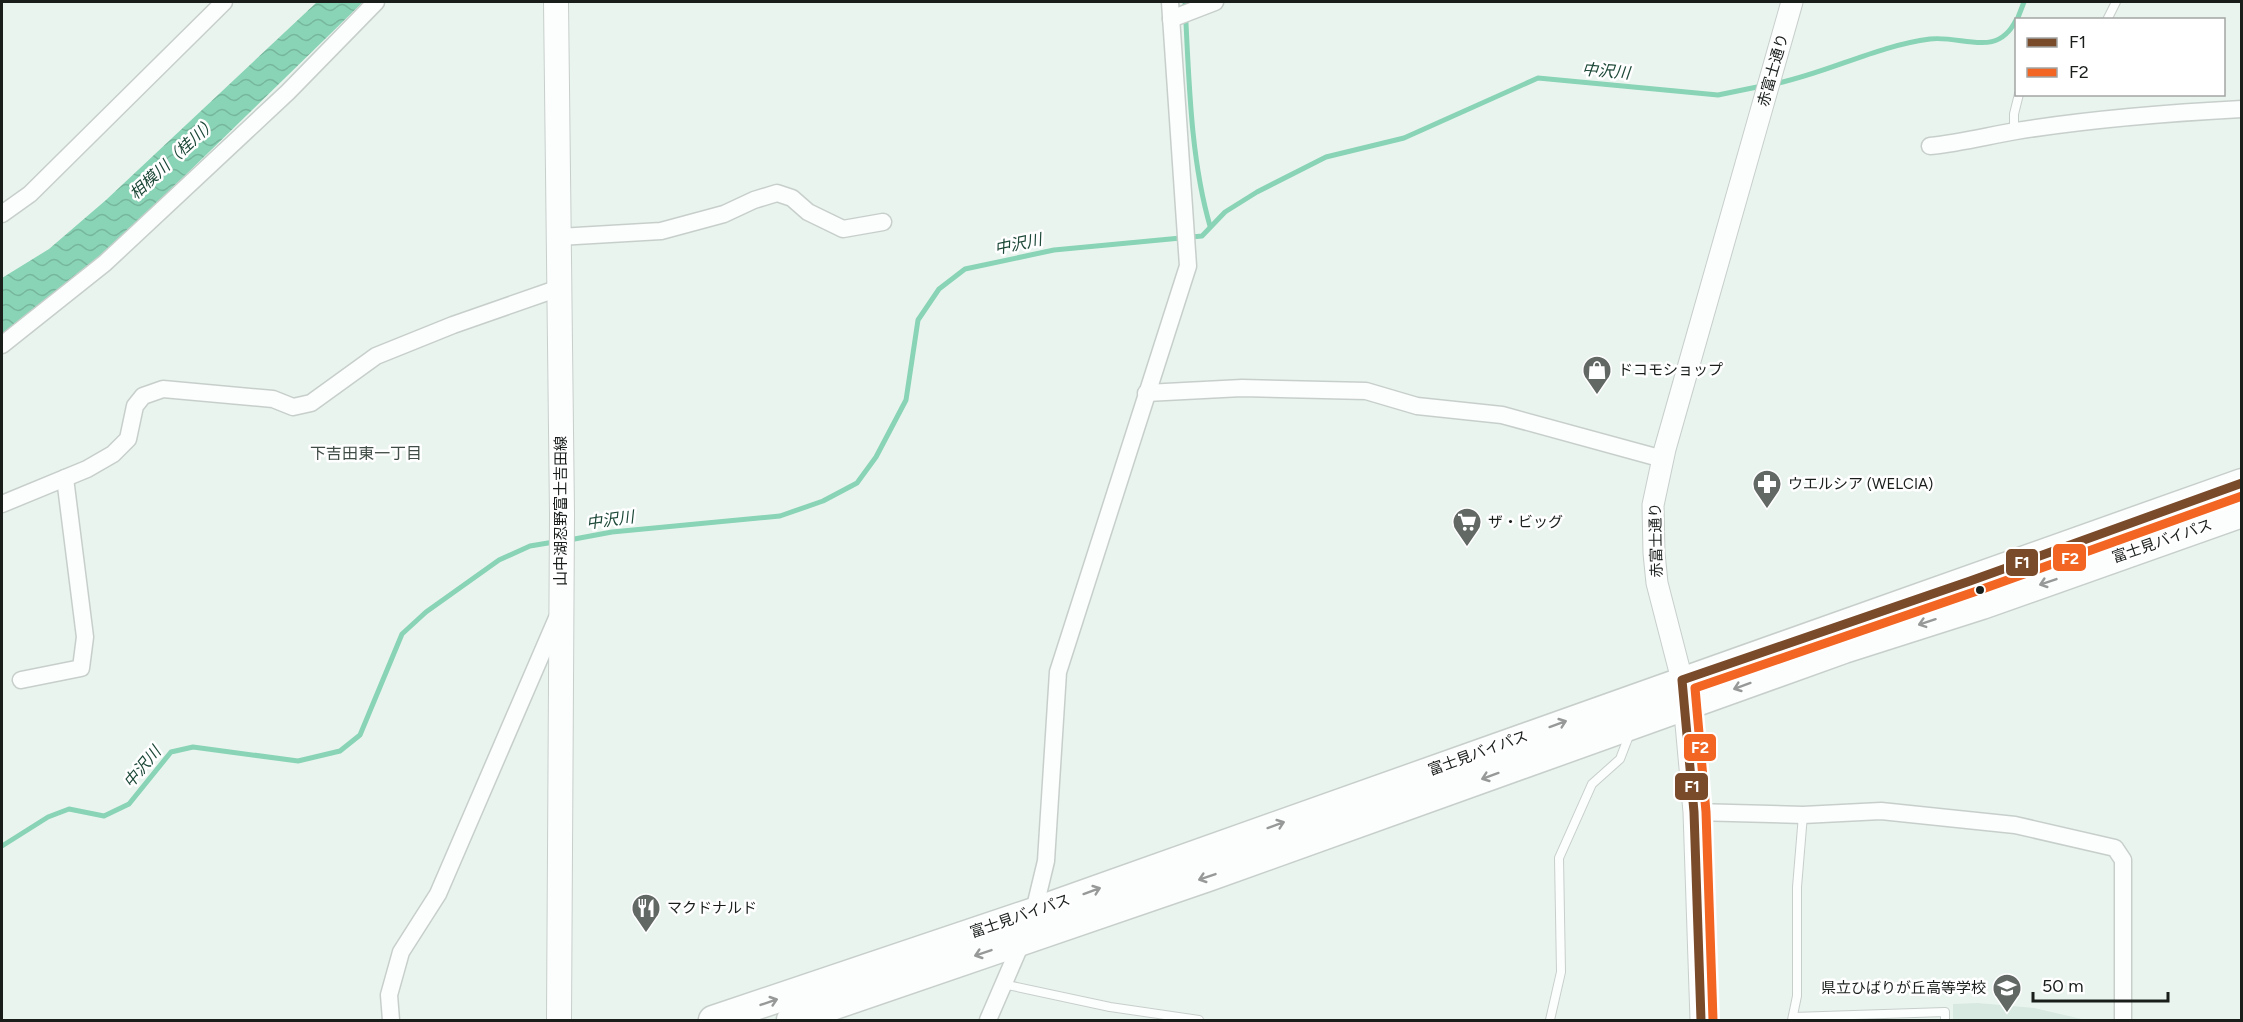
<svg xmlns="http://www.w3.org/2000/svg" width="2243" height="1022" font-family="Figtree,'Noto Sans JP',sans-serif">
<style>
.built{fill:#d7e9e0}
.water{fill:url(#water-waves)}
.lines{fill:none;stroke-linecap:round;stroke-linejoin:round}
.stream{stroke:#89d4b6;stroke-width:5}
.service-casing{stroke:#c7cfcb;stroke-width:10}
.minor-casing{stroke:#c7cfcb;stroke-width:19}
.tertiary-casing{stroke:#c7cfcb;stroke-width:23}
.secondary-casing{stroke:#c7cfcb;stroke-width:26}
.trunk-casing{stroke:#c7cfcb;stroke-width:31}
.service{stroke:#fcfdfd;stroke-width:8}
.minor{stroke:#fcfdfd;stroke-width:16}
.tertiary{stroke:#fcfdfd;stroke-width:21}
.secondary{stroke:#fcfdfd;stroke-width:24}
.trunk{stroke:#fcfdfd;stroke-width:28}
.bus-1-casing{stroke:#fff;stroke-width:14}
.bus-2-casing{stroke:#fff;stroke-width:14}
.bus-1{stroke:#7a4b2a;stroke-width:9}
.bus-2{stroke:#f26522;stroke-width:9}
.oneway{stroke:#969997}
.bus-dot{fill:#191e1b;stroke:#fff;stroke-width:2}
.labels{text-anchor:middle;dominant-baseline:central;stroke-width:5;stroke-linejoin:round;paint-order:stroke}
.street-label{font-size:15px;fill:#191e1b;stroke:#fff}
.poi-label{font-size:15px;fill:#191e1b;stroke:#fff;text-anchor:start}
.water-label{font-size:16px;font-style:italic;fill:#1c4837;stroke:#fff}
.neighbourhood-label{font-size:16px;fill:#404d46;stroke:#fff}
.line-badge{stroke:#fff;stroke-width:2}
.badge-label{font-size:16px;text-anchor:middle;font-weight:bold;fill:#fff}
</style>
<defs>
<pattern id="water-waves" width="16" height="10" patternUnits="userSpaceOnUse" patternTransform="scale(1.5)"><rect width="16" height="10" fill="#89d4b6"/><path d="M0 5q4-4 8 0t8 0" fill="none" stroke="#76b69c"/></pattern>
</defs>
<rect width="100%" height="100%" fill="#eaf4ef"/>
<path class="built" d="M 1978,1003 L 2034,1008 L 2086,1020 L 1953,1020 L 1953,1004 Z"/>
<path class="water" d="M 317,2 L 363,2 L 89,269 L 28,318 L 2,334 L 2,278 L 49,249 L 106,200 Z"/>
<g class="lines">
<g class="stream">
<path d="M 1192,2 L 1185,4 C 1189,76 1190,157 1210,226"/>
<path d="M 2017,20 L 2024,2"/>
<path d="M 1774,84 C 1828,73 1876,46 1930,39 C 1963,35 1997,59 2016,20"/>
<path d="M 569,540 L 612,532 L 780,516 L 823,501 L 857,483 L 876,457 L 906,400 L 918,320 L 939,289 L 965,269 L 1054,250 L 1202,236 L 1225,212 L 1257,192 L 1326,157 L 1404,138 L 1538,78 L 1718,95 L 1762,86"/>
<path d="M 2,846 L 48,817 L 69,809 L 104,816 L 129,804 L 171,752 L 193,747 L 298,761 L 340,751 L 360,735 L 402,634 L 426,612 L 499,560 L 530,546 L 554,542"/>
</g>
<g class="service-casing">
<g id="service">
<path d="M 2107,20 L 2116,2"/>
<path d="M 2014,131 L 2014,114 L 2019,94"/>
<path d="M 1003,984 L 1110,1007 L 1199,1020"/>
<path d="M 1793,1017 L 1945,1012 L 1945,1020"/>
<path d="M 1550,1020 L 1561,972 L 1559,858 L 1592,784 L 1620,759 L 1630,733"/>
<path d="M 1792,1020 L 1797,996 L 1797,887 L 1803,815"/>
</g>
</g>
<g class="minor-casing">
<g id="minor">
<path d="M 1171,19 L 1215,2"/>
<path d="M 1930,146 C 1960,143 1987,136 2016,131 C 2091,119 2166,113 2242,109"/>
<path d="M 2,214 L 30,194 L 224,2"/>
<path d="M 559,237 L 661,231 L 724,214 L 754,200 L 777,193 L 792,198 L 808,212 L 843,229 L 883,222"/>
<path d="M 2,345 L 105,263 L 288,92 L 376,2"/>
<path d="M 1146,393 L 1242,388 L 1366,391 L 1417,406 L 1502,415 L 1663,459"/>
<path d="M 2,504 L 87,469 L 113,454 L 128,439 L 135,406 L 143,396 L 163,389 L 273,399 L 293,407 L 311,403 L 376,356 L 453,325 L 559,288"/>
<path d="M 21,680 L 81,668 L 85,637 L 65,478"/>
<path d="M 1694,812 L 1803,815 L 1881,811 L 2015,825 L 2115,848 L 2123,860 L 2123,1020"/>
<path d="M 1033,915 L 1046,861 L 1058,672 L 1188,266 L 1170,2"/>
<path d="M 391,1020 L 389,995 L 401,952 L 438,894 L 557,618"/>
<path d="M 988,1020 L 1023,939"/>
</g>
</g>
<g class="tertiary-casing">
<path id="tertiary" d="M 1701,1020 L 1694,812 L 1682,680 L 1657,583 L 1654,553 L 1653,505 L 1665,449 L 1792,2"/>
</g>
<g class="secondary-casing">
<path id="secondary" d="M 556,2 L 562,515 L 559,1020"/>
</g>
<g class="trunk-casing">
<g id="trunk">
<path d="M 713,1020 L 1034,912 L 2242,483"/>
<path d="M 791,1020 L 1208,877 L 1844,649 L 1982,605 L 2242,513"/>
</g>
</g>
<use href="#service" class="service"/>
<use href="#minor" class="minor"/>
<use href="#tertiary" class="tertiary"/>
<use href="#secondary" class="secondary"/>
<use href="#trunk" class="trunk"/>
<g class="bus-1-casing">
<path id="bus-1" d="M 1701,1020 L 1694,812 L 1682,680 L 1970,581 L 2242,483"/>
</g>
<g class="bus-2-casing">
<path id="bus-2" d="M 1713,1020 L 1706,812 L 1695,688 L 1974,592 L 2242,496"/>
</g>
<use href="#bus-1" class="bus-1"/>
<use href="#bus-2" class="bus-2"/>
</g>
<defs><path id="oneway-shaft" d="M-6 0H5M1.5-3L5.5 0L1.5 3" fill="none" stroke-width="1.6" stroke-linecap="round" stroke-linejoin="round" transform="scale(1.5)"/></defs>
<g class="oneway">
<use href="#oneway-shaft" transform="translate(2048 582) rotate(161)"/>
<use href="#oneway-shaft" transform="translate(1927 622) rotate(162)"/>
<use href="#oneway-shaft" transform="translate(1742 686) rotate(160)"/>
<use href="#oneway-shaft" transform="translate(1558 724) rotate(-20)"/>
<use href="#oneway-shaft" transform="translate(1490 776) rotate(160)"/>
<use href="#oneway-shaft" transform="translate(1276 825) rotate(-20)"/>
<use href="#oneway-shaft" transform="translate(1207 877) rotate(161)"/>
<use href="#oneway-shaft" transform="translate(1092 891) rotate(-20)"/>
<use href="#oneway-shaft" transform="translate(983 953) rotate(161)"/>
<use href="#oneway-shaft" transform="translate(769 1002) rotate(-19)"/>
</g>
<defs>
<g id="shop-pin" transform="scale(1.5)"><path d="M0 17L-7.5 6A9.5 9.5 0 1 1 7.5 6Z" fill="#626965" stroke="#fff"/><path d="M-5-2.5h2.3a2.7 3.5 0 0 1 5.4 0H5L5.5 6h-11ZM-1.5-2.5h3a1.5 2.3 0 0 0-3 0Z" fill="#fff"/></g>
<g id="pharmacy-pin" transform="scale(1.5)"><path d="M0 17L-7.5 6A9.5 9.5 0 1 1 7.5 6Z" fill="#626965" stroke="#fff"/><path d="M-2-6h4v4h4v4h-4v4h-4v-4h-4v-4h4Z" fill="#fff"/></g>
<g id="supermarket-pin" transform="scale(1.5)"><path d="M0 17L-7.5 6A9.5 9.5 0 1 1 7.5 6Z" fill="#626965" stroke="#fff"/><path d="M-6-5.5h2.5l.6 2H6L4.5 2H-2.5L-4.4-4H-6ZM-1.5 3.2a1.3 1.3 0 1 0 .1 0ZM3 3.2a1.3 1.3 0 1 0 .1 0Z" fill="#fff"/></g>
<g id="restaurant-pin" transform="scale(1.5)"><path d="M0 17L-7.5 6A9.5 9.5 0 1 1 7.5 6Z" fill="#626965" stroke="#fff"/><path d="M-5-6h1v4h1v-4h1v4h1v-4h1v5L-1.5 .5V6h-2V.5L-5-1ZM5-6V6H3V1.5H1.5Q1.5-4 5-6Z" fill="#fff"/></g>
<g id="school-pin" transform="scale(1.5)"><path d="M0 17L-7.5 6A9.5 9.5 0 1 1 7.5 6Z" fill="#626965" stroke="#fff"/><path d="M0-5L7-2L0 1L-7-2ZM-4 1L0 2.5L4 1V4Q0 6-4 4Z" fill="#fff"/></g>
</defs>
<g fill-rule="evenodd">
<use href="#shop-pin" x="1597" y="370"/>
<use href="#pharmacy-pin" x="1767" y="484"/>
<use href="#supermarket-pin" x="1467" y="522"/>
<use href="#restaurant-pin" x="646" y="908"/>
<use href="#school-pin" x="2007" y="988"/>
</g>
<circle class="bus-dot" cx="1980" cy="590" r="5"/>
<g class="labels">
<g class="street-label">
<text transform="translate(1773 70) rotate(-74)">赤富士通り</text>
<text transform="translate(561 511) rotate(-90)">山中湖忍野富士吉田線</text>
<text transform="translate(1656 540) rotate(-91)">赤富士通り</text>
<text transform="translate(2162 541) rotate(-19)">富士見バイパス</text>
<text transform="translate(1478 753) rotate(-20)">富士見バイパス</text>
<text transform="translate(1020 916) rotate(-19)">富士見バイパス</text>
</g>
<g class="poi-label">
<text x="1618" y="370">ドコモショップ</text>
<text x="1788" y="484">ウエルシア (WELCIA)</text>
<text x="1488" y="522">ザ・ビッグ</text>
<text x="667" y="908">マクドナルド</text>
<text x="1986" y="988" text-anchor="end">県立ひばりが丘高等学校</text>
</g>
<g class="water-label">
<text transform="translate(1606 71) rotate(5)">中沢川</text>
<text transform="translate(173 158) rotate(-43)">相模川（桂川）</text>
<text transform="translate(1018 244) rotate(-12)">中沢川</text>
<text transform="translate(610 520) rotate(-8)">中沢川</text>
<text transform="translate(142 767) rotate(-50)">中沢川</text>
</g>
<g class="neighbourhood-label">
<text x="366" y="453">下吉田東一丁目</text>
</g>
</g>
<g class="line-badge">
<rect x="2052" y="543" width="35" height="29" rx="6" fill="#f26522"/>
<rect x="2005" y="548" width="34" height="29" rx="6" fill="#7a4b2a"/>
<rect x="1683" y="733" width="34" height="29" rx="6" fill="#f26522"/>
<rect x="1674" y="772" width="35" height="29" rx="6" fill="#7a4b2a"/>
</g>
<g class="badge-label">
<text x="2070" y="564">F2</text>
<text x="2022" y="568">F1</text>
<text x="1700" y="753">F2</text>
<text x="1692" y="792">F1</text>
</g>
<rect width="2243" height="1022" fill="none" stroke="#191e1b" stroke-width="6"/>
<rect x="2015" y="18" width="210" height="78" fill="#ffffff" stroke="#a3a5a4" stroke-width="1.5"/>
<rect x="2027" y="38" width="30" height="9" fill="#7a4b2a" stroke="#a3a5a4" stroke-width="1.5"/>
<text x="2069" y="48" font-size="18" fill="#191e1b">F1</text>
<rect x="2027" y="68" width="30" height="9" fill="#f26522" stroke="#a3a5a4" stroke-width="1.5"/>
<text x="2069" y="78" font-size="18" fill="#191e1b">F2</text>
<path d="M2033 992v9h135v-9" fill="none" stroke="#191e1b" stroke-width="3"/>
<text x="2042" y="992" font-size="18" fill="#191e1b" stroke="#ffffff" stroke-width="4.5" paint-order="stroke">50 m</text>
</svg>
